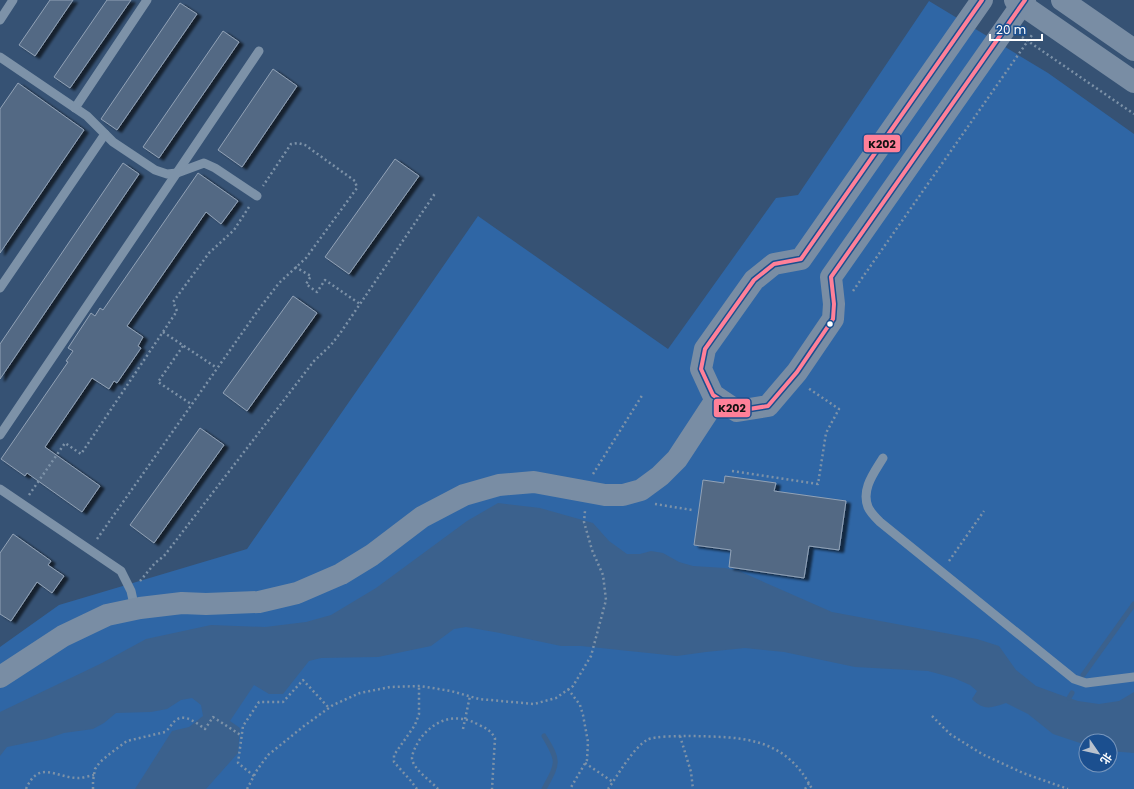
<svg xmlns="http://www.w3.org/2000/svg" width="1134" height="789" font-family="Poppins,'Noto Sans SC',sans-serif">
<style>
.green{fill:#2f66a5;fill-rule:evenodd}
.water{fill:#3b618d}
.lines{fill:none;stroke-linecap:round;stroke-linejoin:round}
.stream{stroke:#3b618d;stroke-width:5}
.building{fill:#526984;stroke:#92a2b6;filter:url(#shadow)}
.path{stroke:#7d92a8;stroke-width:2.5;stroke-dasharray:2 3;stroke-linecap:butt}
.lane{stroke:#7d92a8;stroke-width:9}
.secondary{stroke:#798da4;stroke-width:22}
.bus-1-casing{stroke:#1b4f8f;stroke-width:7}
.bus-1{stroke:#ff8098;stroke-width:4}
.bus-dot{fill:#fff;stroke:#1b4f8f;stroke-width:1.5}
.line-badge{stroke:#1b4f8f;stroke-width:1.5}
.pale-badge-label{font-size:11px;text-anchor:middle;font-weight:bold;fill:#111}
</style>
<defs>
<filter id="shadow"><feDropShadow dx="4.5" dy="2.5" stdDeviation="1" flood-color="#0009"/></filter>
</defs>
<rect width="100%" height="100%" fill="#365274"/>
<path class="green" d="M 929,1 L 1048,73 L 1134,134 L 1134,789 L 0,789 L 0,647 L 59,605 L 247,549 L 478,216 L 668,349 L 776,198 L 798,195 ZM 1086,741 L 1110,741 L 1110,765 L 1086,765 Z"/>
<path class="water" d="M 498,503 L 540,508 L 593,523 L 609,541 L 627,554 L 640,554 L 651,551 L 663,553 L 679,562 L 693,566 L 725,568 L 739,571 L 832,612 L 977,639 L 999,646 L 1016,670 L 1036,686 L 1069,698 L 1078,701 L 1099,704 L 1119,701 L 1134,692 L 1134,753 L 1110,751 L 1110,741 L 1086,741 L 1086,745 L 1053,734 L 1028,714 L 1006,703 C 991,708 984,711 972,699 L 977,691 L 970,685 L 954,678 L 928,671 L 855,667 L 784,652 L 745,648 L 706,652 L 677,656 L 581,646 L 561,646 L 500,633 L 466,627 L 454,629 L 431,646 L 378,657 L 321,658 L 309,661 L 283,694 L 269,694 L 254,685 L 230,721 L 240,728 L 238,753 L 206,789 L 135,789 L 172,731 L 189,727 L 203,716 L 201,705 L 192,698 L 181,700 L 167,709 L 151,712 L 116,713 L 104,723 L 93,729 L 64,733 L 46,739 L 7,747 L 0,756 L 0,712 L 102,663 L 146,639 L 211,625 L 265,627 L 306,622 L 331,615 L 376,588 L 467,521 Z"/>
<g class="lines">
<g class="stream">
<path d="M 1083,675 L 1134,604"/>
<path d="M 1069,698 L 1072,693"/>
<path d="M 544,736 C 560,762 558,763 544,789"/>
</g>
</g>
<g class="building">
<path d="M 50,0 L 73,0 L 35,56 L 19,45 Z"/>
<path d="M 107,0 L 131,0 L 70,88 L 54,77 Z"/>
<path d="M 180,3 L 197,14 L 117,130 L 101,119 Z"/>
<path d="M 223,31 L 239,42 L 159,158 L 143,147 Z"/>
<path d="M 273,69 L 297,86 L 242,167 L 218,150 Z"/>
<path d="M 18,83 L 84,130 L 0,253 L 0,109 Z"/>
<path d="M 395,159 L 419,176 L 349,274 L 325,257 Z"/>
<path d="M 123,163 L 139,174 L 0,379 L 0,344 Z"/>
<path d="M 198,173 L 238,201 L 221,224 L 206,212 L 127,326 L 143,337 L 138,346 L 141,348 L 117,383 L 114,381 L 109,389 L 92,378 L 45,447 L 100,486 L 82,512 L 27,473 L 25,476 L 1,459 L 68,362 L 66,361 L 73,351 L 68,348 L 91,313 L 95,316 L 100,308 L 103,310 Z"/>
<path d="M 293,296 L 317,313 L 247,411 L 223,393 Z"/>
<path d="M 200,428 L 224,445 L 154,543 L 130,525 Z"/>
<path d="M 725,476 L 776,483 L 774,491 L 846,501 L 839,550 L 809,546 L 804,578 L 729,567 L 731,550 L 694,545 L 703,480 L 724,483 Z"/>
<path d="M 13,534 L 51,561 L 48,565 L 64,576 L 52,593 L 37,582 L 11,621 L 0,614 L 0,553 Z"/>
</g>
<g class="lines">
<g class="path">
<path d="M 1022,37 L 1134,114"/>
<path d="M 295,267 L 311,276 L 306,284 L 317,292 L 325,280 L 360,304"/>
<path d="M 853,291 L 1032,35"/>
<path d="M 163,332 L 217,368"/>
<path d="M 183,346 L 158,382 L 191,404"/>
<path d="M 732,471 L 818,484 L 826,433 L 839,409 L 808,388"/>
<path d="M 593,474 L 643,394"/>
<path d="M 29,495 L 65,443 L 81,454 L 177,311 L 173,302 L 209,253 L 234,230 L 249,207"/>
<path d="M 655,504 L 692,510"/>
<path d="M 97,539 L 259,309 L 279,283 L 306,258 L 357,188 L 355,181 L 305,145 L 298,143 L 291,144 L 263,186"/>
<path d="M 949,561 L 984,511"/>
<path d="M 140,581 L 155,563 L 164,556 L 314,361 L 331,345 L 341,332 L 436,192"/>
<path d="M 568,689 L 580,705 L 583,715 L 588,742 L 587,760 L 570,789"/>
<path d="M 932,716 L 950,734 L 982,754 L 1023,773 L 1068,789"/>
<path d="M 463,729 L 470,696"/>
<path d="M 680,736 L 691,772 L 693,789"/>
<path d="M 585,763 L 613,782"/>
<path d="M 254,776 L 238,763 L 243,726 L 259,702 L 283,702 L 303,680 L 329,708"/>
<path d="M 26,789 C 39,759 56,778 78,778 C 83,778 89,776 94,775"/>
<path d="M 93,789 L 93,781 L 95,769 L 100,762 L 112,752 L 127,741 L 165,732 C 170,728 172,723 176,720 C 185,713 198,724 205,729 L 213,717 L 242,736"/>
<path d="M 247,789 L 257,770 L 268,755 L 304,726 L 333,705 L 360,693 L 390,687 L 420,686 L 451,691 L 479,699 L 534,704 L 556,698 L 573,686 L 591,656 L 606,600 L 603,575 L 592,550 L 584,522 L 585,511"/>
<path d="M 417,789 L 411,781 L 394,762 L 394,755 L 415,725 L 419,714 L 419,686"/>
<path d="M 438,789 C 431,781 414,770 412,759 C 412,752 417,744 420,739 C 435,719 457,712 479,725 C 486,728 491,731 495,738 L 492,789"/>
<path d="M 608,789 C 618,775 633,748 647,740 C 653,736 681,736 689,736 C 741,737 785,736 812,789"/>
<path d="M 805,789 L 809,783"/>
</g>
<g class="lane">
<path d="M 0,20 L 13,0"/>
<path d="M 0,57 L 87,116 L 113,142 L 155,170 L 167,174 L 177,173 L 204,163 L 215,168 L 257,196"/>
<path d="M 75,108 L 147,0"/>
<path d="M 0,288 L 105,134"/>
<path d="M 0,435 L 259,51"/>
<path d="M 883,458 C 874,473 861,489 868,507 C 870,512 876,518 880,522 L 1074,679 L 1086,683 L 1134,677"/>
<path d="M 0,489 L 121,571 L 131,591 L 135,609"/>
</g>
<g class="secondary">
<path d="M 982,0 L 801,259 L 774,264 L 754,280 L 705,349 L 701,369 L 713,395 L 737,411 L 768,406 L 797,372 L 833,319 L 834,304 L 831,277 L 1025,0"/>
<path d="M 1015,0 L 1134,82"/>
<path d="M 1062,0 L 1134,50"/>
<path d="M 0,677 L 63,636 L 107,615 L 140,608 L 182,603 L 206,604 L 259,602 L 297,593 L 341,574 L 372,555 L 422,517 L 464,495 L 499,485 L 534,482 L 605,495 L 623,495 L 641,490 L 660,476 L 677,459 L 717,398"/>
</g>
<g class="bus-1-casing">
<path id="bus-1" d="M 982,0 L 801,259 L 774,264 L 754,280 L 705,349 L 701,369 L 713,395 L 737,411 L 768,406 L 797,372 L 833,319 L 834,304 L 831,277 L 1025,0"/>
</g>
<use href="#bus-1" class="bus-1"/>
</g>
<circle class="bus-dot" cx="830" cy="324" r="3.5"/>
<g class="line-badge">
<rect x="863" y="134" width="38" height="19" rx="4" fill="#ff8098"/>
<rect x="713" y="398" width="38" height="20" rx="4" fill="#ff8098"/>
</g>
<g class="pale-badge-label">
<text x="882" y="148">K202</text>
<text x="732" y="412">K202</text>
</g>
<g transform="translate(1098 753) rotate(124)"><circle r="19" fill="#1b4f8f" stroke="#7695bc"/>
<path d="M0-3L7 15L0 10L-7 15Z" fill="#b9c2ce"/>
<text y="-6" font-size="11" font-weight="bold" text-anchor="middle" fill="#ffffff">北</text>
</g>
<path d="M990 34v6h52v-6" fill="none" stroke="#ffffff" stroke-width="2"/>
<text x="996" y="34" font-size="12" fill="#ffffff" stroke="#1b4f8f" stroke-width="3" paint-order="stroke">20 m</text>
</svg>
